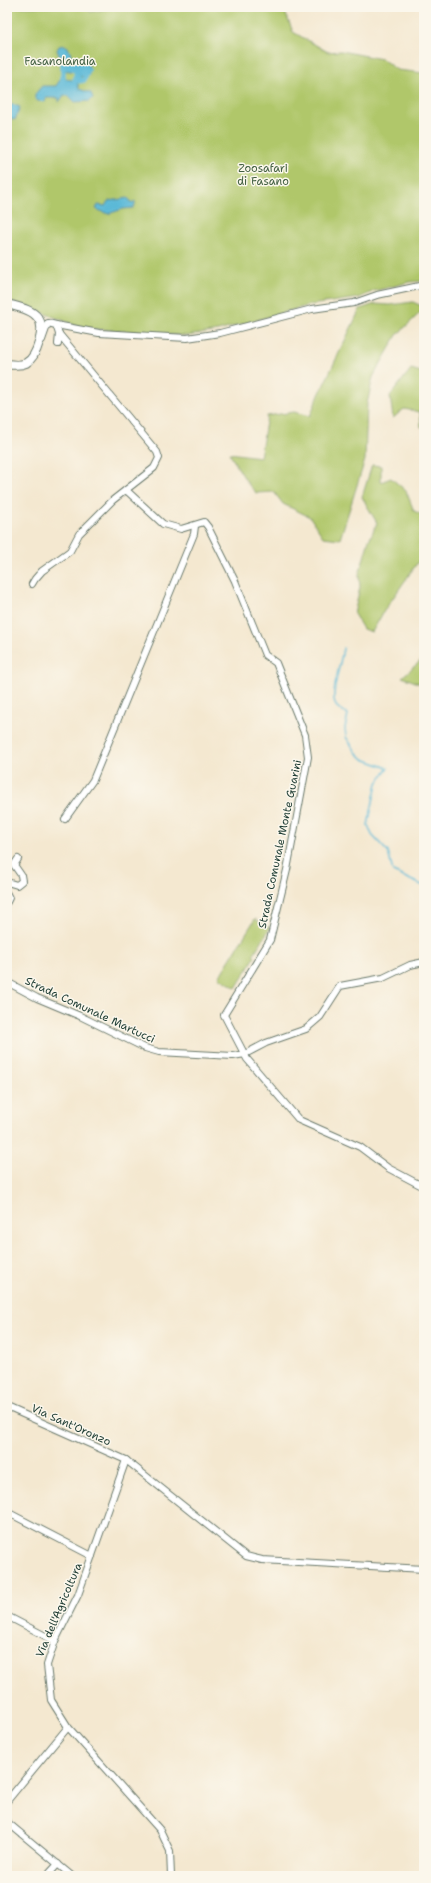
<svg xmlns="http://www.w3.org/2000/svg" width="431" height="1883" font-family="'Shantell Sans',sans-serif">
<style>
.green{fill:#b0c76b;stroke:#688250}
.water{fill:#58b8d7;stroke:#3c7a86}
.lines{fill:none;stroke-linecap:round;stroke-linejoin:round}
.stream{stroke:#58b8d7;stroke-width:1.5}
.canal{stroke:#58b8d7;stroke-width:5.5}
.street-casing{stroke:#6a796b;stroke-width:8}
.secondary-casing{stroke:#6a796b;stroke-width:10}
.street{stroke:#fff;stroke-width:6}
.secondary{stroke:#fff;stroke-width:8}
.labels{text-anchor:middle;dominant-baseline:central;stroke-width:3;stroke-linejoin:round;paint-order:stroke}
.park-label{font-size:11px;fill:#436042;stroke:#fbf7ec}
.street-label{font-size:11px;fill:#1f3d34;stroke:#fbf7ec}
</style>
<rect width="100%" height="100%" fill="#fbf7ec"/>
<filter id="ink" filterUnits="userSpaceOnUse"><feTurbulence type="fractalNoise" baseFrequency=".025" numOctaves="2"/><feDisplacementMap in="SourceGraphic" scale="8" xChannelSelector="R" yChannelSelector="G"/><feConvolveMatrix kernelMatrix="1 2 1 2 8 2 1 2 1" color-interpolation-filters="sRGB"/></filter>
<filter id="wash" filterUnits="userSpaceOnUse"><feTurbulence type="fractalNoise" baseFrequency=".012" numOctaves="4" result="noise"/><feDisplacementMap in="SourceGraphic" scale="16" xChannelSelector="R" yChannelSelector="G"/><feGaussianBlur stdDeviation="0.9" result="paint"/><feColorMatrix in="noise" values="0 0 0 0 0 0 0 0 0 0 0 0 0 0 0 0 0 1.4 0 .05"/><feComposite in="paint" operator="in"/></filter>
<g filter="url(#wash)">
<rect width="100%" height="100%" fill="#f4e8d0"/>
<g class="green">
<path d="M 7,7 L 84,7 L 91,12 L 115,7 L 283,7 L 293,32 L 328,52 L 341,51 L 382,59 L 397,70 L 424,73 L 424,281 L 409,282 L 391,287 L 374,291 L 359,298 L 310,305 L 218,331 L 187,336 L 82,328 L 26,306 L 7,301 Z"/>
<path d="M 413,302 L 424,307 L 424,309 L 397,335 L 373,377 L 367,404 L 365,460 L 340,539 L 323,537 L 310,517 L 283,504 L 274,492 L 256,493 L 248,484 L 229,453 L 260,457 L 267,416 L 294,412 L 310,416 L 317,399 L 360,309 L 375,304 L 390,305 Z"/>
<path d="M 411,369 L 424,373 L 424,428 L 421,427 L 420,412 L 404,409 L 393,418 L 390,396 Z"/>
<path d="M 372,465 L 381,466 L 381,482 L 391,478 L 406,491 L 414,511 L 424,515 L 424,556 L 420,559 L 384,611 L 372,632 L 363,629 L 354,614 L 360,587 L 359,575 L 369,540 L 377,523 L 362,497 Z"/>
<path d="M 424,658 L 424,683 L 421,684 L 402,677 Z"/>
<path d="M 255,919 L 270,928 L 253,955 L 255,957 L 236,988 L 219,977 Z"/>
</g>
<g class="water">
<path d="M 65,45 L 68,47 L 72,57 L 84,58 L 88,61 L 89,75 L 80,77 L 78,72 L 61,70 L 61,60 L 57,50 L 59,46 Z"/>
<path d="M 61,78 L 77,81 L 79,89 L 91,93 L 93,98 L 90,101 L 75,102 L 69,96 L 64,95 L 59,102 L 59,98 L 46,98 L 45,102 L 38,101 L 35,99 L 35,94 L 42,86 L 56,86 Z"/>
<path d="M 11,104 L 20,107 L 15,120 L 7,117 Z"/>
<path d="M 128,198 L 132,203 L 135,201 L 135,205 L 133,208 L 123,209 L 108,214 L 96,209 L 98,205 L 105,206 L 108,201 Z"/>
</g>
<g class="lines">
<path class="stream" d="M 343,648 C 342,661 328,698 337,707 C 340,710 345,712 348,714 L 345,728 L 346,737 L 356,752 L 363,759 L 388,768 L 377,783 L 368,825 L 372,835 L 388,852 L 393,872 L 424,886"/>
<g class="canal">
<path d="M 63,63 L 63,85"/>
<path d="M 74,66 L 79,81 L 84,80 L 88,70"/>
<path d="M 73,87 L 79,65"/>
</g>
</g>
</g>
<g filter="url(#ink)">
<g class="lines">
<g class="street-casing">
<g id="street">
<path d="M 56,325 L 99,333 L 187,338 L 220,333 L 312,309 L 354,303 L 377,295 L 424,285"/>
<path d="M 58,344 L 59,334"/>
<path d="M 126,490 L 163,524 L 181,529 L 204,522 L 208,527 L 235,581 L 265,655 L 276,663 L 305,735 L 308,757 L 287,870 L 270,940 L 224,1015 L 247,1059 L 299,1120 L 360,1147 L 388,1168 L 424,1187"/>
<path d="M 32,584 L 35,579 L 42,571 L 70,551 L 79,534 L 113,500 L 154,468 L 159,458 L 157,452 L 59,334 L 56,325 L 48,323 L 42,340"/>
<path d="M 65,819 L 93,780 L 194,534 L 195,526"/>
<path d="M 7,882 L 17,885 L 22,881 L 21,875 L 14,865 L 18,859"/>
<path d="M 7,894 L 9,898 L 7,902"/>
<path d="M 7,982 L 37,998 L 80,1016 L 145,1048 L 159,1052 L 233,1056 L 245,1054 L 266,1043 L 306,1029 L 320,1017 L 340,986 L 383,978 L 410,965 L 424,962"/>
<path d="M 7,1407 L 126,1460 L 246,1556 L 262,1560 L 424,1569"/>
<path d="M 126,1460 L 78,1595 L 55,1641 L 47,1665 L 51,1700 L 68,1727 L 160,1830 L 170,1851 L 171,1876"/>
<path d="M 7,1512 L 92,1556"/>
<path d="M 7,1616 L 55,1641"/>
<path d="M 7,1801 L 68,1727"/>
<path d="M 7,1822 L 72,1876"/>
<path d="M 47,1876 L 58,1864"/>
</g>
</g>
<g class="secondary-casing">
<path id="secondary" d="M 7,304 C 17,307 32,309 38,318 C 46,328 37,357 26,363 C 20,366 13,365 7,364"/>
</g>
<use href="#street" class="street"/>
<use href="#secondary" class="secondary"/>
</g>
</g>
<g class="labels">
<g class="park-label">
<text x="60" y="61">Fasanolandia</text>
<text x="263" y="168">Zoosafari<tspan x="263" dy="13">di Fasano</tspan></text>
</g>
<g class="street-label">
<text transform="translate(280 844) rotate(-78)">Strada Comunale Monte Guarini</text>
<text transform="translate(90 1010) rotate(25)">Strada Comunale Martucci</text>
<text transform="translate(71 1425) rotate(24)">Via Sant'Oronzo</text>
<text transform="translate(59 1610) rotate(-67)">Via dell'Agricoltura</text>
</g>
</g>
<rect width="431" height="1883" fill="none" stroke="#fbf7ec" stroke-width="24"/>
</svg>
